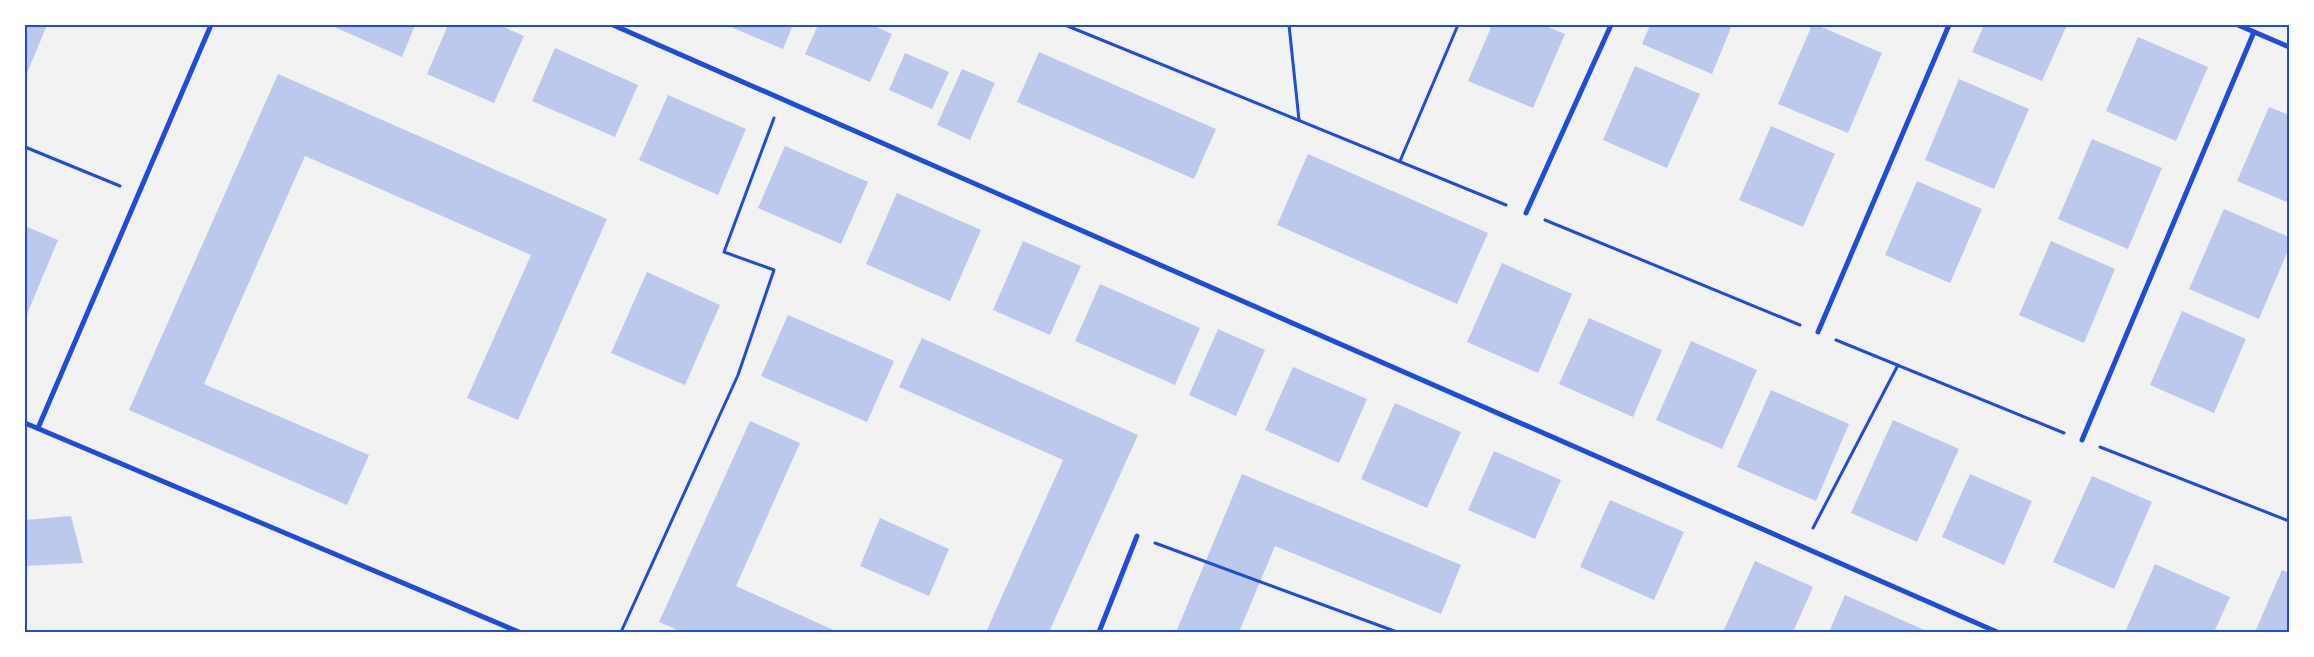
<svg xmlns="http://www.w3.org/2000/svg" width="2314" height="657" font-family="Commissioner,sans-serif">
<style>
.building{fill:#bdc9ec}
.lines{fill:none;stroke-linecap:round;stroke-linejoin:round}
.path{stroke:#1d4ed8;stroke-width:3}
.minor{stroke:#1d4ed8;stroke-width:5}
.neatline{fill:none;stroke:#1d4ed8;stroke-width:2}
</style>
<rect width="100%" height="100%" fill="#f2f2f2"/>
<g class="building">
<path d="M 25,25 L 47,25 L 25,78 Z"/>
<path d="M 330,25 L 415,25 L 402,57 Z"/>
<path d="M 448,25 L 499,25 L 524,36 L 494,103 L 427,74 Z"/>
<path d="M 726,25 L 793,25 L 783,49 Z"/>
<path d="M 818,25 L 872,25 L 892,34 L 870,82 L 805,54 Z"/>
<path d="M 1492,25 L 1543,25 L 1565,34 L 1533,108 L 1468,81 Z"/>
<path d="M 1650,25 L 1732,25 L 1712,74 L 1642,44 Z"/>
<path d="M 1812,25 L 1817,25 L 1882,53 L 1848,133 L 1778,104 Z"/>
<path d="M 1984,25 L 2067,25 L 2042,81 L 1972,52 Z"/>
<path d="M 2138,37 L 2208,67 L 2176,141 L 2106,111 Z"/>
<path d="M 555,48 L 638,85 L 615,137 L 532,101 Z"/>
<path d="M 1039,52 L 1216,129 L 1194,179 L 1017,102 Z"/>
<path d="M 905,53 L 949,72 L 932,109 L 889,90 Z"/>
<path d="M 1635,66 L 1700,94 L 1667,168 L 1603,140 Z"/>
<path d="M 962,69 L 995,83 L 970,140 L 937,125 Z"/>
<path d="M 278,74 L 607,219 L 518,420 L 467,398 L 531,255 L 305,156 L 204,384 L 369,455 L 347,505 L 129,410 Z"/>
<path d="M 1959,79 L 2029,109 L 1994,189 L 1925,160 Z"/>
<path d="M 668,95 L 746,129 L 718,195 L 639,160 Z"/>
<path d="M 2269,107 L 2289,115 L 2289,203 L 2237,181 Z"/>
<path d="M 1771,126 L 1835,154 L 1803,227 L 1739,200 Z"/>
<path d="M 2092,139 L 2162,168 L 2128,249 L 2058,219 Z"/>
<path d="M 785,146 L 868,182 L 841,244 L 758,208 Z"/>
<path d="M 1308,154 L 1488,233 L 1457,304 L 1277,225 Z"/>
<path d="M 1917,181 L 1982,209 L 1950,283 L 1885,255 Z"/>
<path d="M 897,193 L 981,230 L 950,301 L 866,264 Z"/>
<path d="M 2224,209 L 2289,237 L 2289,248 L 2259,319 L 2189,289 Z"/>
<path d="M 25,226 L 58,240 L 25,319 Z"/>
<path d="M 1023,241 L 1081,266 L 1050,335 L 993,310 Z"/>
<path d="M 2051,241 L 2115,269 L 2084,343 L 2019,315 Z"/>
<path d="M 1502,263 L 1572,294 L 1538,373 L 1467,342 Z"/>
<path d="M 647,272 L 720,305 L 685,385 L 611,353 Z"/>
<path d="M 1100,284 L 1200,328 L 1175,385 L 1075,341 Z"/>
<path d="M 2182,311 L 2246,339 L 2214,413 L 2150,385 Z"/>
<path d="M 788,315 L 894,361 L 867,422 L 761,376 Z"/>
<path d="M 1589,318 L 1662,350 L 1633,417 L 1559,384 Z"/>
<path d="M 1218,329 L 1265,350 L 1236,416 L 1189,395 Z"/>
<path d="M 922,338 L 1138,435 L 1049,632 L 986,632 L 1063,460 L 899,387 Z"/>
<path d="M 1691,341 L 1757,370 L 1722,449 L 1656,420 Z"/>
<path d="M 1293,367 L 1367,399 L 1339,463 L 1265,430 Z"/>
<path d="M 1771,390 L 1849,424 L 1816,501 L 1737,467 Z"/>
<path d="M 1395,403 L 1461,432 L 1427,508 L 1361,479 Z"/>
<path d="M 1893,420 L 1959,449 L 1917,542 L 1851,513 Z"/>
<path d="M 750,421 L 800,443 L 736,586 L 838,632 L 682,632 L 659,622 Z"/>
<path d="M 1494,451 L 1561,480 L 1535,539 L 1468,510 Z"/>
<path d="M 1242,474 L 1461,565 L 1441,614 L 1275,546 L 1239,632 L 1176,632 Z"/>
<path d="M 1970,474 L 2032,501 L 2004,565 L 1942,537 Z"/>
<path d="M 2092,476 L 2152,502 L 2114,589 L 2053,562 Z"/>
<path d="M 1610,500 L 1684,532 L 1654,600 L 1580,567 Z"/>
<path d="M 71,516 L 83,563 L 25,566 L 25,520 Z"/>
<path d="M 880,518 L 949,549 L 929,596 L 860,566 Z"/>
<path d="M 1755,561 L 1813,587 L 1793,632 L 1723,632 Z"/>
<path d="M 2155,564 L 2230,597 L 2214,632 L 2125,632 Z"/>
<path d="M 2282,570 L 2289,573 L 2289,632 L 2255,632 Z"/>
<path d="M 1845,595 L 1929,632 L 1829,632 Z"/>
</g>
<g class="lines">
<g class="path">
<path d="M 1065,25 L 1506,205"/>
<path d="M 1289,25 L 1299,120"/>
<path d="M 25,147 L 120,186"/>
<path d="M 1400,161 L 1458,25"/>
<path d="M 1545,220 L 1800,325"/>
<path d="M 1836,340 L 2064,433"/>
<path d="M 2100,447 L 2289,521"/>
<path d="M 1813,528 L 1898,365"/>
<path d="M 1155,543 L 1397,632"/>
<path d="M 621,632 L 738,375 L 774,270 L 724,252 L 774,118"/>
</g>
<g class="minor">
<path d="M 613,25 L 1997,632"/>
<path d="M 2238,25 L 2289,47"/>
<path d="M 1526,213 L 1611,25"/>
<path d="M 1818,332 L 1949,25"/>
<path d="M 25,423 L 519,632"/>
<path d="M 38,428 L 211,25"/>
<path d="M 2082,440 L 2254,32"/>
<path d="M 1099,632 L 1137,536"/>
</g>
</g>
<rect width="2314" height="657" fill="none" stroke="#ffffff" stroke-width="52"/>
<rect x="26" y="26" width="2262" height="605" class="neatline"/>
</svg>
